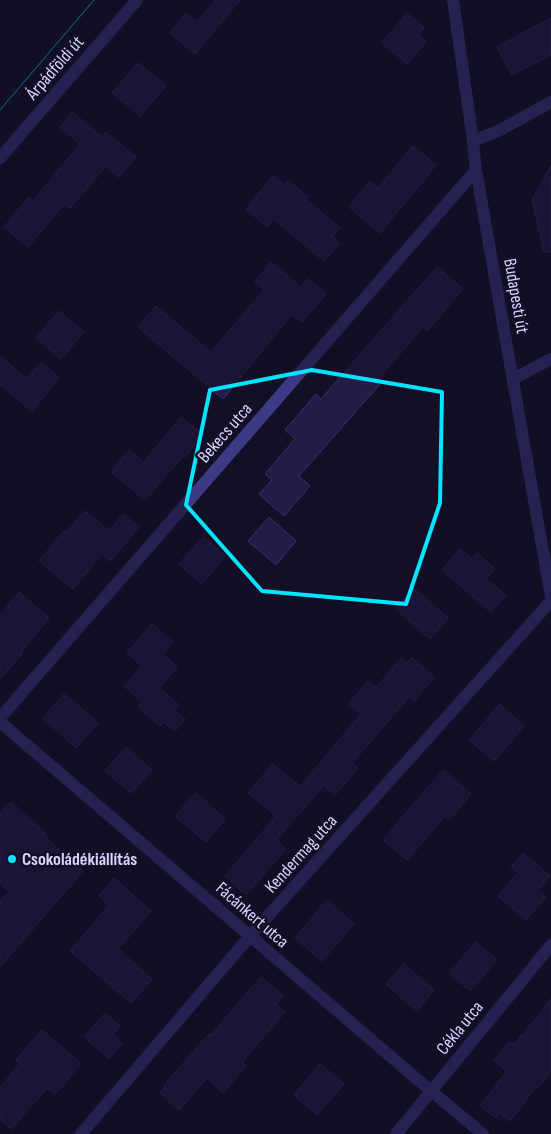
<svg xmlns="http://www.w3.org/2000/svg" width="551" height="1134" font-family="'Sofia Sans Condensed',sans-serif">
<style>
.building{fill:#241b47;stroke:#3b2d73}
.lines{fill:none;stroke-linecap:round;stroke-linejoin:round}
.minor{stroke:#3d3a85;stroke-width:12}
.tram{stroke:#00e5ff;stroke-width:1}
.marked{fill:none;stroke:#00e5ff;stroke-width:4;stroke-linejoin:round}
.poi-dot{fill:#00e5ff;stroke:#130f26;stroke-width:2}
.labels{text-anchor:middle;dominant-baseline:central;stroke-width:5;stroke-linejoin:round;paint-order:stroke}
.street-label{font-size:18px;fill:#d9d4ff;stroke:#130f26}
.poi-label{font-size:18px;font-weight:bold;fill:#d9d4ff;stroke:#130f26;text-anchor:start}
</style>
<rect width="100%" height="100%" fill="#130f26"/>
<g class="building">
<path d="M 216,0 L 240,0 L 195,54 L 170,33 L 186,13 L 197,22 Z"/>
<path d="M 407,13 L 424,28 L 418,35 L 426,42 L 407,64 L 382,43 Z"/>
<path d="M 551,18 L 551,55 L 512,75 L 497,47 Z"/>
<path d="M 138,63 L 166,86 L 140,116 L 112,93 Z"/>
<path d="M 72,112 L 102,137 L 106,132 L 136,157 L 119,177 L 106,166 L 70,208 L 64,204 L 28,247 L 4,227 L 29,197 L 33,201 L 80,144 L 60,127 Z"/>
<path d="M 413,146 L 436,165 L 380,233 L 349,207 L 370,181 L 378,188 Z"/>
<path d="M 551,166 L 551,252 L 544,252 L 532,200 Z"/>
<path d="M 273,176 L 284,185 L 288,180 L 308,197 L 306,200 L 340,228 L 332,237 L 340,243 L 324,261 L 274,219 L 267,227 L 246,209 Z"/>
<path d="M 271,262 L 301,287 L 308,279 L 326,294 L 302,322 L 292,314 L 223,399 L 138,327 L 156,306 L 211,352 L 264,290 L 255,282 Z"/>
<path d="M 437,267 L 463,289 L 427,331 L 423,327 L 376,381 L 380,384 L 299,476 L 310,486 L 284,516 L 259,494 L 272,480 L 265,474 L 295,439 L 285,430 L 316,394 L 321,399 Z"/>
<path d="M 59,311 L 84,332 L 61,359 L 36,338 Z"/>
<path d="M 0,356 L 27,379 L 41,362 L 59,378 L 32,411 L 0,384 Z"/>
<path d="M 181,417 L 203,435 L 185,457 L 183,456 L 145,500 L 111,472 L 129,450 L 144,462 Z"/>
<path d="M 85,511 L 109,531 L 123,514 L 139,527 L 110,561 L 102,554 L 73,589 L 39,561 L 64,531 L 66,533 Z"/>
<path d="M 269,517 L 296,541 L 276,565 L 248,541 Z"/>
<path d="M 203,537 L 225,556 L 202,584 L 179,564 Z"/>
<path d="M 460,549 L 472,559 L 477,553 L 495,569 L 486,579 L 506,595 L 491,612 L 442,570 Z"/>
<path d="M 414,588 L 448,618 L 430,639 L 396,609 Z"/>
<path d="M 19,592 L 49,618 L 20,653 L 22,654 L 0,679 L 0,615 Z"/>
<path d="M 152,624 L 173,642 L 163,654 L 177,667 L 159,688 L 179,705 L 174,710 L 185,719 L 175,731 L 164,722 L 160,726 L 138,707 L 142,702 L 124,686 L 142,666 L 127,653 Z"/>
<path d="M 401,658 L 407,663 L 412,658 L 434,677 L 414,701 L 409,697 L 352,763 L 358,768 L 335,795 L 324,785 L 276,840 L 286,849 L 246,895 L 225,876 L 276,816 L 248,793 L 273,764 L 300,787 L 361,714 L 349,704 L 368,681 L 376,688 Z"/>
<path d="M 64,694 L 98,723 L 76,748 L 43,718 Z"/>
<path d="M 500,704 L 524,726 L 494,761 L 469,740 Z"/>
<path d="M 126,747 L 152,770 L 131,793 L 105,771 Z"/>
<path d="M 443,770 L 471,794 L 449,820 L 445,816 L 407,860 L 383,840 Z"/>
<path d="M 196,793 L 225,819 L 206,842 L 175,816 Z"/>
<path d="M 11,802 L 46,834 L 44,836 L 83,871 L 0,967 L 0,901 L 9,891 L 0,883 L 0,814 Z"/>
<path d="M 523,853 L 550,876 L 538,890 L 546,897 L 526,920 L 498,896 L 518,873 L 511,867 Z"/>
<path d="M 114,878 L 151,911 L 118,949 L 152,979 L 131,1003 L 70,951 L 109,905 L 99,896 Z"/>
<path d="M 327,900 L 354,924 L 322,961 L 295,938 Z"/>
<path d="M 476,942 L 497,960 L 470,991 L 450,973 Z"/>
<path d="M 404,964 L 434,990 L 417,1011 L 386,984 Z"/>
<path d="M 261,977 L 283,995 L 276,1004 L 285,1012 L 242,1062 L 246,1066 L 223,1093 L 207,1078 L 179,1110 L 160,1093 L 166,1086 L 164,1085 L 209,1034 L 211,1035 Z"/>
<path d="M 551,999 L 551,1071 L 538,1088 L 536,1087 L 510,1121 L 500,1113 L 496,1118 L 480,1106 L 507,1071 L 494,1061 L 509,1041 L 514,1045 L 522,1035 L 523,1035 Z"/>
<path d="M 105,1013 L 120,1026 L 113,1035 L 122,1043 L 109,1059 L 84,1037 Z"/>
<path d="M 42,1030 L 81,1064 L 55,1094 L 47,1088 L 11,1129 L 0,1119 L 0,1087 L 20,1064 L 16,1060 Z"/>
<path d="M 320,1064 L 344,1084 L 317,1115 L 294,1095 Z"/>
</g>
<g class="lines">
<g class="minor">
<path d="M 453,0 L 473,141 L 476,170 L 551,597"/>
<path d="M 473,141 L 500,130 L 551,102"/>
<path d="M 0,158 L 137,0"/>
<path d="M 513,379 L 551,359"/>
<path d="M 0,718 L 476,170"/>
<path d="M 0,722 L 431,1091 L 483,1134"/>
<path d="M 81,1134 L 250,936 L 551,601"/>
<path d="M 396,1134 L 551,945"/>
</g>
<path class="tram" d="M 0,110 L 94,0"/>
</g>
<path d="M0 0H551V1134H0ZM 312,370 L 442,392 L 440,503 L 406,604 L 262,591 L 186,505 L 210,390 Z" fill="#130f26" fill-opacity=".55" fill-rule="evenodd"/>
<path class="marked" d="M 312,370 L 442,392 L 440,503 L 406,604 L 262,591 L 186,505 L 210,390 Z"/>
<circle class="poi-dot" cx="12" cy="859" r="5"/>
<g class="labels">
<g class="street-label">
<text transform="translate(55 68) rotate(-49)">Árpádföldi út</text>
<text transform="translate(516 296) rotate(80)">Budapesti út</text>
<text transform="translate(225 433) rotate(-49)">Bekecs utca</text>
<text transform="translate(301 854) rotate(-48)">Kendermag utca</text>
<text transform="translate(252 915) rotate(41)">Fácánkert utca</text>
<text transform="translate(460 1028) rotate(-51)">Cékla utca</text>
</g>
<g class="poi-label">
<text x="22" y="859">Csokoládékiállítás</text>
</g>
</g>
</svg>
